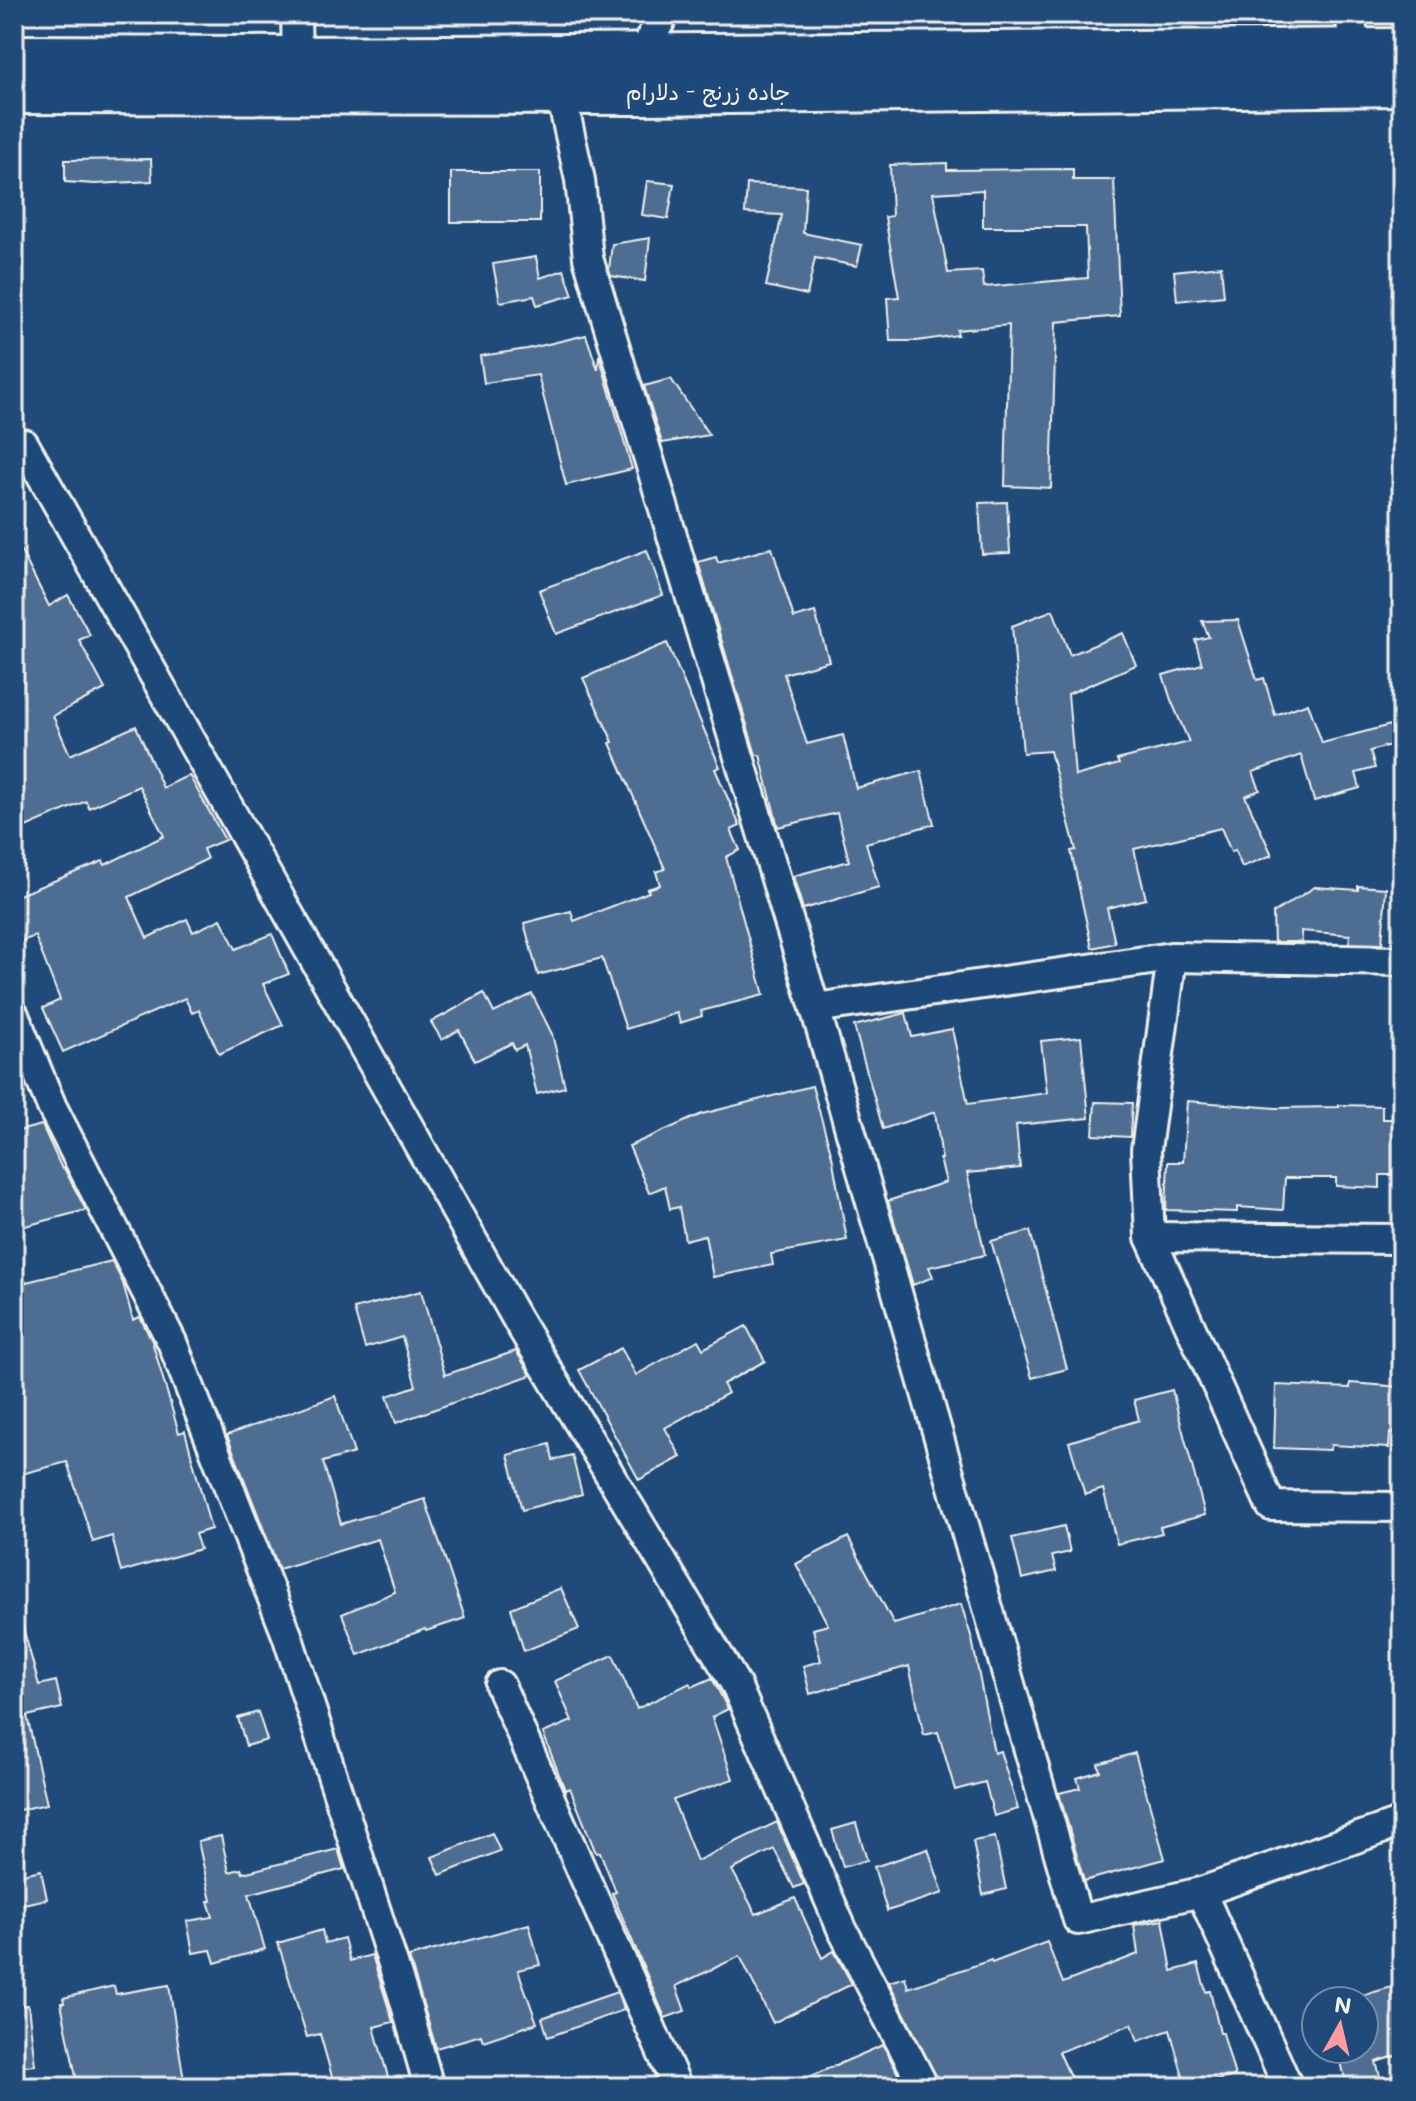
<svg xmlns="http://www.w3.org/2000/svg" width="1416" height="2101" font-family="Mali,'Playpen Sans Arabic',sans-serif">
<style>
.building{fill:#4d6e92;stroke:#f4f1e8;stroke-width:2;fill-rule:evenodd}
.lines{fill:none;stroke-linecap:round;stroke-linejoin:round}
.street-casing{stroke:#f4f1e8;stroke-width:34}
.highway-casing{stroke:#f4f1e8;stroke-width:50}
.street{stroke:#1f4a7a;stroke-width:28}
.highway{stroke:#1f4a7a;stroke-width:44}
.labels{text-anchor:middle;dominant-baseline:central;stroke-width:8;stroke-linejoin:round;paint-order:stroke}
.street-label{font-size:22px;fill:#f4f1e8;stroke:#1f4a7a}
</style>
<rect width="100%" height="100%" fill="#1f4a7a"/>
<filter id="ink" filterUnits="userSpaceOnUse"><feTurbulence type="fractalNoise" baseFrequency=".0125" numOctaves="2"/><feDisplacementMap in="SourceGraphic" scale="16" xChannelSelector="R" yChannelSelector="G"/><feConvolveMatrix kernelMatrix="1 2 1 2 8 2 1 2 1" color-interpolation-filters="sRGB"/></filter>
<g filter="url(#ink)">
<g class="building">
<path d="M 151,159 L 152,181 L 95,184 L 65,182 L 65,160 Z"/>
<path d="M 947,163 L 947,170 L 1073,169 L 1073,180 L 1114,180 L 1120,316 L 1056,322 L 1051,488 L 1005,486 L 1009,325 L 957,330 L 958,335 L 917,341 L 890,341 L 887,298 L 899,297 L 885,217 L 892,216 L 890,165 ZM 983,190 L 983,227 L 1086,227 L 1088,278 L 984,287 L 982,271 L 948,273 L 933,193 Z"/>
<rect x="451" y="172" width="89" height="50"/>
<path d="M 647,181 L 674,184 L 668,219 L 642,215 Z"/>
<path d="M 747,184 L 806,187 L 803,233 L 862,245 L 857,266 L 815,258 L 807,295 L 766,286 L 782,215 L 745,213 Z"/>
<path d="M 650,238 L 645,281 L 611,276 L 609,270 L 612,244 Z"/>
<path d="M 536,257 L 540,278 L 564,270 L 573,295 L 537,305 L 534,296 L 500,302 L 493,264 Z"/>
<path d="M 1221,266 L 1224,296 L 1177,301 L 1174,271 Z"/>
<path d="M 586,335 L 598,370 L 599,355 L 632,469 L 566,485 L 538,375 L 484,383 L 480,356 L 527,349 Z"/>
<path d="M 671,379 L 709,435 L 662,443 L 644,386 Z"/>
<path d="M 1007,502 L 1010,553 L 982,554 L 979,503 Z"/>
<path d="M 14,537 L 49,606 L 68,595 L 90,635 L 79,640 L 105,689 L 53,716 L 70,755 L 136,726 L 163,788 L 189,775 L 225,840 L 203,849 L 207,859 L 129,897 L 147,938 L 187,919 L 193,932 L 221,919 L 236,949 L 272,934 L 289,974 L 263,984 L 283,1025 L 219,1054 L 199,1010 L 192,1013 L 185,998 L 63,1052 L 43,1008 L 60,1000 L 35,936 L 14,944 L 14,897 L 103,861 L 105,865 L 164,836 L 139,786 L 89,808 L 86,801 L 21,829 L 14,813 Z"/>
<path d="M 772,548 L 794,618 L 815,612 L 829,661 L 784,674 L 807,744 L 843,735 L 856,788 L 921,771 L 934,824 L 866,843 L 879,887 L 803,909 L 793,876 L 849,861 L 837,813 L 778,827 L 760,755 L 756,755 L 698,562 L 716,557 L 718,563 Z"/>
<path d="M 647,550 L 663,595 L 556,634 L 539,590 Z"/>
<path d="M 1053,610 L 1070,655 L 1123,633 L 1136,665 L 1068,694 L 1075,776 L 1119,764 L 1117,760 L 1189,742 L 1171,700 L 1163,675 L 1202,664 L 1195,640 L 1209,637 L 1202,621 L 1238,620 L 1257,680 L 1264,678 L 1275,715 L 1308,703 L 1322,743 L 1398,723 L 1402,742 L 1370,751 L 1375,768 L 1356,773 L 1360,788 L 1314,801 L 1301,755 L 1253,772 L 1260,790 L 1245,796 L 1272,855 L 1242,867 L 1235,850 L 1231,852 L 1221,828 L 1134,849 L 1146,899 L 1107,908 L 1115,943 L 1092,948 L 1071,851 L 1076,850 L 1050,751 L 1023,753 L 1012,626 Z"/>
<path d="M 667,643 L 720,767 L 715,769 L 740,826 L 731,830 L 740,850 L 726,857 L 764,995 L 701,1011 L 702,1016 L 680,1023 L 677,1013 L 626,1029 L 602,958 L 538,975 L 524,923 L 571,911 L 574,921 L 649,892 L 647,889 L 660,885 L 656,872 L 665,869 L 610,743 L 613,742 L 583,678 Z"/>
<path d="M 1358,886 L 1386,888 L 1382,944 L 1349,943 L 1350,935 L 1301,931 L 1302,942 L 1274,942 L 1273,913 L 1315,887 L 1358,890 Z"/>
<path d="M 484,993 L 494,1013 L 532,994 L 552,1034 L 565,1087 L 537,1094 L 525,1045 L 515,1050 L 512,1043 L 475,1061 L 459,1030 L 442,1040 L 431,1022 Z"/>
<path d="M 906,1013 L 912,1037 L 952,1029 L 968,1104 L 1047,1093 L 1041,1041 L 1081,1037 L 1089,1118 L 1016,1125 L 1020,1168 L 967,1173 L 985,1255 L 929,1267 L 933,1277 L 913,1285 L 888,1201 L 946,1182 L 940,1159 L 942,1159 L 935,1112 L 883,1129 L 854,1026 Z"/>
<path d="M 812,1086 L 832,1156 L 847,1240 L 771,1254 L 773,1265 L 713,1277 L 705,1235 L 685,1240 L 679,1207 L 670,1209 L 665,1186 L 649,1193 L 629,1146 L 702,1114 Z"/>
<path d="M 1187,1101 L 1276,1108 L 1339,1107 L 1339,1105 L 1382,1106 L 1382,1119 L 1402,1119 L 1402,1175 L 1380,1175 L 1380,1188 L 1336,1186 L 1336,1178 L 1285,1178 L 1283,1210 L 1237,1207 L 1237,1212 L 1166,1210 L 1168,1162 L 1183,1162 Z"/>
<path d="M 1095,1102 L 1132,1103 L 1130,1137 L 1093,1135 Z"/>
<path d="M 42,1125 L 62,1169 L 64,1168 L 86,1210 L 14,1229 L 14,1132 Z"/>
<path d="M 1030,1231 L 1067,1369 L 1032,1378 L 991,1241 Z"/>
<path d="M 112,1261 L 123,1283 L 133,1320 L 140,1317 L 152,1341 L 179,1433 L 185,1431 L 211,1529 L 195,1534 L 200,1549 L 121,1572 L 112,1536 L 93,1542 L 67,1462 L 14,1476 L 14,1285 Z"/>
<path d="M 421,1291 L 445,1375 L 516,1351 L 531,1375 L 396,1423 L 387,1396 L 416,1386 L 402,1337 L 365,1348 L 354,1309 Z"/>
<path d="M 746,1326 L 765,1361 L 723,1384 L 728,1393 L 665,1428 L 681,1457 L 639,1480 L 579,1370 L 621,1348 L 636,1375 L 698,1340 L 703,1349 Z"/>
<path d="M 1350,1383 L 1402,1387 L 1402,1434 L 1390,1433 L 1389,1448 L 1331,1445 L 1330,1450 L 1274,1448 L 1276,1385 L 1350,1388 Z"/>
<path d="M 1172,1390 L 1205,1515 L 1160,1527 L 1162,1533 L 1117,1544 L 1103,1489 L 1085,1495 L 1069,1442 L 1139,1420 L 1134,1400 Z"/>
<path d="M 335,1396 L 354,1453 L 323,1462 L 341,1524 L 425,1499 L 465,1618 L 426,1631 L 425,1629 L 358,1655 L 342,1614 L 395,1592 L 378,1539 L 279,1569 L 227,1435 Z"/>
<path d="M 550,1444 L 553,1460 L 572,1455 L 582,1494 L 522,1510 L 508,1455 Z"/>
<path d="M 1064,1526 L 1070,1552 L 1052,1556 L 1056,1571 L 1022,1579 L 1012,1538 Z"/>
<path d="M 848,1537 L 894,1624 L 961,1604 L 972,1639 L 994,1753 L 1000,1751 L 1018,1809 L 994,1816 L 985,1782 L 955,1790 L 938,1732 L 924,1735 L 909,1666 L 810,1694 L 803,1666 L 821,1661 L 813,1629 L 828,1625 L 796,1564 Z"/>
<path d="M 561,1588 L 579,1629 L 524,1651 L 511,1608 Z"/>
<path d="M 20,1617 L 39,1685 L 56,1681 L 62,1708 L 27,1716 L 47,1804 L 14,1811 L 14,1618 Z"/>
<path d="M 613,1655 L 637,1709 L 690,1683 L 692,1687 L 712,1678 L 728,1709 L 712,1717 L 733,1779 L 673,1800 L 697,1861 L 777,1822 L 804,1884 L 794,1888 L 774,1849 L 732,1870 L 756,1914 L 795,1898 L 822,1958 L 834,1951 L 852,1984 L 773,2023 L 740,1956 L 676,1986 L 685,2011 L 665,2018 L 612,1893 L 616,1892 L 600,1852 L 596,1853 L 570,1788 L 565,1790 L 543,1733 L 572,1721 L 555,1681 Z"/>
<path d="M 258,1712 L 267,1740 L 246,1746 L 238,1718 Z"/>
<path d="M 1135,1753 L 1165,1859 L 1084,1881 L 1059,1793 L 1080,1788 L 1077,1778 L 1100,1771 L 1098,1764 Z"/>
<path d="M 856,1823 L 867,1860 L 843,1867 L 832,1830 Z"/>
<path d="M 492,1833 L 500,1851 L 440,1875 L 432,1857 Z"/>
<path d="M 221,1836 L 229,1872 L 241,1869 L 243,1873 L 338,1849 L 344,1869 L 249,1894 L 265,1949 L 215,1963 L 211,1950 L 193,1953 L 187,1921 L 213,1917 L 208,1901 L 211,1901 L 198,1841 Z"/>
<path d="M 995,1837 L 1006,1889 L 983,1895 L 973,1841 Z"/>
<path d="M 928,1849 L 943,1893 L 887,1911 L 874,1867 Z"/>
<path d="M 41,1870 L 47,1899 L 14,1906 L 14,1876 Z"/>
<path d="M 1163,1920 L 1172,1971 L 1198,1964 L 1206,1992 L 1210,1991 L 1220,2033 L 1223,2033 L 1235,2076 L 1186,2087 L 1170,2030 L 1138,2041 L 1132,2024 L 1059,2052 L 1075,2087 L 941,2087 L 889,1982 L 905,1977 L 908,1988 L 991,1960 L 992,1963 L 1047,1942 L 1063,1983 L 1138,1954 L 1134,1925 Z"/>
<path d="M 529,1924 L 540,1965 L 518,1970 L 537,2023 L 483,2041 L 481,2035 L 436,2048 L 409,1957 Z"/>
<path d="M 322,1930 L 325,1943 L 344,1938 L 350,1961 L 372,1955 L 393,2022 L 374,2027 L 388,2077 L 352,2087 L 335,2087 L 320,2034 L 307,2037 L 278,1943 Z"/>
<path d="M 169,1985 L 185,2087 L 142,2087 L 141,2082 L 117,2087 L 78,2087 L 61,2003 L 64,2003 L 63,1998 L 114,1986 L 116,1994 Z"/>
<path d="M 1395,1986 L 1395,1989 L 1402,1987 L 1402,2054 L 1376,2062 L 1383,2087 L 1347,2087 L 1338,2049 L 1364,2049 L 1364,1995 Z"/>
<path d="M 617,1992 L 624,2010 L 548,2037 L 542,2018 Z"/>
<path d="M 28,2005 L 35,2065 L 14,2067 L 14,2006 Z"/>
<path d="M 883,2045 L 905,2087 L 786,2087 Z"/>
</g>
<g class="lines">
<g class="street-casing">
<g id="street">
<path d="M 296,14 L 297,59"/>
<path d="M 1350,14 L 1355,51"/>
<path d="M 642,67 L 641,56 L 664,14"/>
<path d="M 560,90 L 580,180 L 588,258 L 815,1008 L 1078,1920 L 1201,1892 L 1402,1822"/>
<path d="M 24,444 L 518,1321 L 736,1685 L 842,1929 L 924,2087"/>
<path d="M 1172,957 L 1146,1150 L 1150,1237 L 1271,1506 L 1402,1507"/>
<path d="M 815,1008 L 1172,957 L 1402,961"/>
<path d="M 14,1015 L 52,1107 L 172,1342 L 287,1635 L 405,2001 L 429,2087"/>
<path d="M 1150,1237 L 1402,1239"/>
<path d="M 500,1685 L 677,2087"/>
<path d="M 1201,1892 L 1288,2087"/>
</g>
</g>
<g class="highway-casing">
<g id="highway">
<path d="M 14,58 L 297,59 L 1402,51"/>
<path d="M 14,91 L 644,92 L 1402,83"/>
</g>
</g>
<use href="#street" class="street"/>
<use href="#highway" class="highway"/>
</g>
</g>
<g class="labels">
<g class="street-label">
<text x="708" y="91">جاده زرنج - دلارام</text>
</g>
</g>
<rect width="1416" height="2101" fill="none" stroke="#1f4a7a" stroke-width="48"/>
<rect x="24" y="24" width="1368" height="2053" fill="none" stroke="#f4f1e8" stroke-width="3" filter="url(#ink)"/>
<g transform="translate(1340 2025) rotate(8)"><circle r="38" fill="#1f4a7a" stroke="#748da6" stroke-width="2"/>
<path d="M0-6L14 30L0 20L-14 30Z" fill="#ff9aa2"/>
<text y="-12" font-size="22" font-weight="bold" text-anchor="middle" fill="#f4f1e8">N</text>
</g>
</svg>
